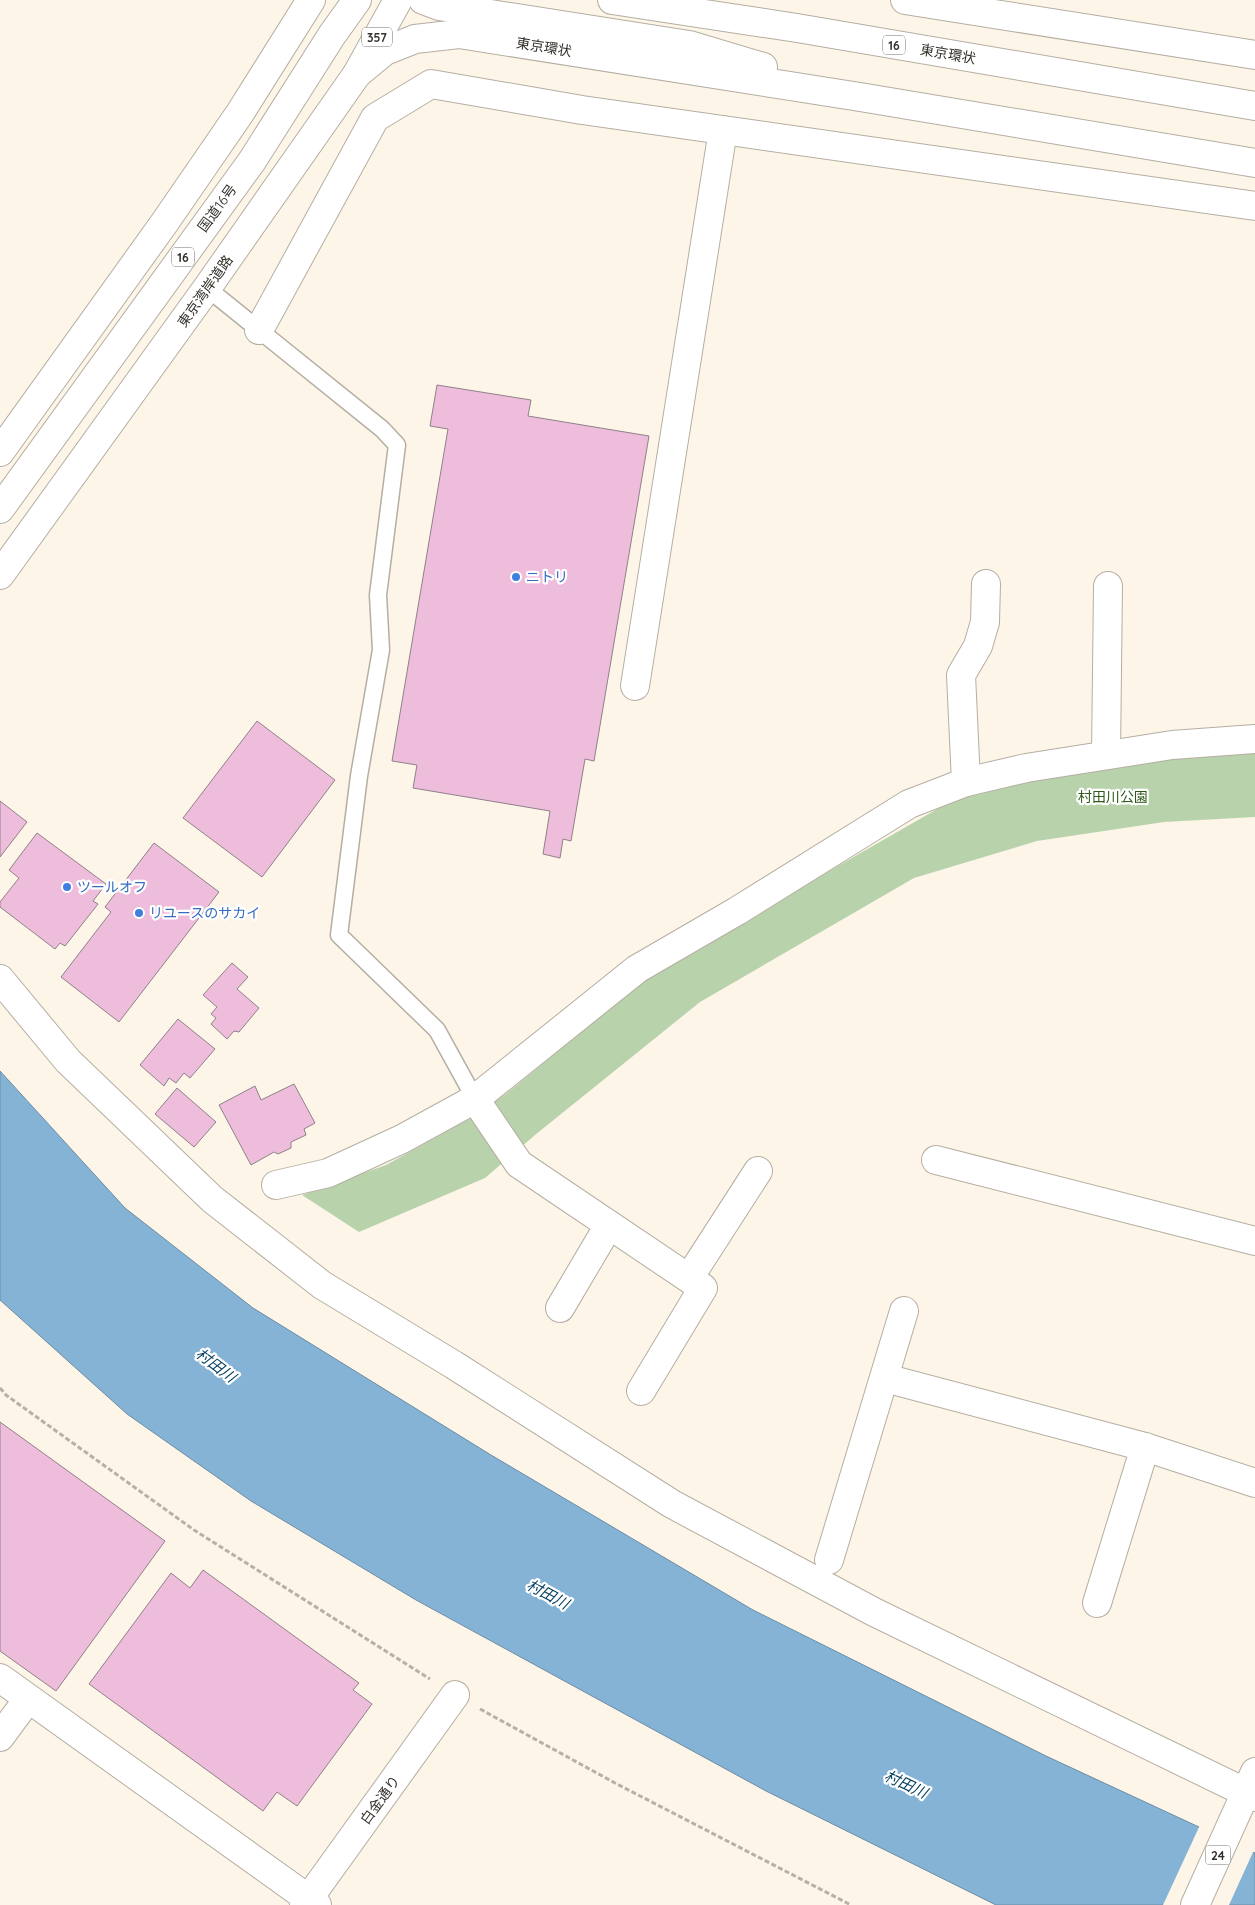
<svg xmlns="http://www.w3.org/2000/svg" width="1255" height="1905" font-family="Quicksand,'Noto Sans JP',sans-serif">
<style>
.green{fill:#b8d2ac}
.water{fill:#85b3d6;stroke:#6d8ca3}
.pier{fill:#fdf5e8}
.building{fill:#efbddc;stroke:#8e8189}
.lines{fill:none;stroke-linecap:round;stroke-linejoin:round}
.service-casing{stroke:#b5aea2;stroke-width:19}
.minor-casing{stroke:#b5aea2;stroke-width:30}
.tertiary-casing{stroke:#b5aea2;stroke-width:30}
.primary-casing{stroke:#b5aea2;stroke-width:30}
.trunk-casing{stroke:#b5aea2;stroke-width:30}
.path{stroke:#b6b0a6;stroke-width:3;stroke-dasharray:5 2.5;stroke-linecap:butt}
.service{stroke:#fff;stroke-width:16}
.minor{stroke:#fff;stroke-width:28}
.tertiary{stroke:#fff;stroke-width:28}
.primary{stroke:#fff;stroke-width:28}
.trunk{stroke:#fff;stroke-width:28}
.shop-dot{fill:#3f7fe0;stroke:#fff;stroke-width:2}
.labels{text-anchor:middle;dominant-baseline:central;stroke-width:4.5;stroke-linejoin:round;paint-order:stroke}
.shield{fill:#fff;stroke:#716f6b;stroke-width:1}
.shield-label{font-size:12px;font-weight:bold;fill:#34312c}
.street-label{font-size:14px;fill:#34312c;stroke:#fff}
.shop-label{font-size:14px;fill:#366cbe;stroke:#fff;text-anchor:start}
.park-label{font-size:14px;fill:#31581b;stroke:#fff}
.water-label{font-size:15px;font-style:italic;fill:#003e5f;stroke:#fff}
</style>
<rect width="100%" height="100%" fill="#fdf5e8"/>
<path class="green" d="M 1236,754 L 1255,754 L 1255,817 L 1164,822 L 1037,841 L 914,878 L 700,1002 L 535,1135 L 485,1178 L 359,1232 L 302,1195 L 386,1165 L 475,1116 L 506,1094 L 658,969 L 946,804 L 1007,782 L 1116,763 Z"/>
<path class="water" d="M 0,1071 L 125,1208 L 253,1308 L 491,1455 L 753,1610 L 1046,1756 L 1255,1853 L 1255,1905 L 996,1905 L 766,1791 L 416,1600 L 251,1501 L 127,1414 L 0,1300 Z"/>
<path class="pier" d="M 1200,1825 L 1254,1850 L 1229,1905 L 1163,1905 Z"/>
<g class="building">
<path d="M 437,385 L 531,400 L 528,416 L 649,436 L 594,761 L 585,759 L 571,841 L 563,839 L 560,858 L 543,854 L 550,811 L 413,788 L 417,765 L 392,761 L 448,429 L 430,426 Z"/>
<path d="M 257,721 L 335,780 L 262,877 L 183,818 Z"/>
<path d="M 0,801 L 27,822 L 0,857 Z"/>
<path d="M 37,833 L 106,884 L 93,901 L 98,904 L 65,946 L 60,943 L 55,949 L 0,907 L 0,902 L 19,878 L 9,870 Z"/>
<path d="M 154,843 L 219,892 L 119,1022 L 61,977 L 111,912 L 105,907 Z"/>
<path d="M 232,963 L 248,977 L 237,989 L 259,1008 L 239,1032 L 234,1031 L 227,1039 L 211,1024 L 216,1018 L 211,1014 L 217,1007 L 203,995 Z"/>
<path d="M 178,1019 L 215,1049 L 190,1078 L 184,1073 L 176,1083 L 169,1078 L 164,1086 L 140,1065 Z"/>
<path d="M 294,1084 L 315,1123 L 304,1129 L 306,1135 L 291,1142 L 291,1148 L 278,1154 L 274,1152 L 251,1165 L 219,1105 L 255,1086 L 261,1100 Z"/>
<path d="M 177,1088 L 216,1122 L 194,1147 L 155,1114 Z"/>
<path d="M 0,1422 L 165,1541 L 56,1691 L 0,1651 Z"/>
<path d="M 203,1570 L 359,1683 L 353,1690 L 372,1704 L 297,1806 L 277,1792 L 263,1811 L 89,1684 L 171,1573 L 190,1588 Z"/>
</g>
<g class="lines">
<g class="service-casing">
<path id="service" d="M 207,288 L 382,429 L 397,445 L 378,595 L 381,650 L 359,776 L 339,935 L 437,1030 L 475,1099"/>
</g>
<g class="minor-casing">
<g id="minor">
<path d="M 905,0 L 1255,55"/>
<path d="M 259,330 L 375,118 L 431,84 L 582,110 L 1255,206"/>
<path d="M 635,686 L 723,130"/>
<path d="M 1106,755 L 1108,586"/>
<path d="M 966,782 L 961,675 L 978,646 L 985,622 L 986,584"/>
<path d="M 0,979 L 68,1061 L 212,1199 L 322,1285 L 454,1365 L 672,1504 L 874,1612 L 1255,1797"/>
<path d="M 475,1099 L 519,1164 L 703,1288 L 641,1391"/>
<path d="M 936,1160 L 1255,1241"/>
<path d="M 276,1185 L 328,1173 L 402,1139 L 475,1099 L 637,969 L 737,911 L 909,804 L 966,782 L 1026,768 L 1172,745 L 1255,739"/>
<path d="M 689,1278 L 758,1171"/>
<path d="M 560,1308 L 609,1225"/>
<path d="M 885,1378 L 1145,1447 L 1255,1483"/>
<path d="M 829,1560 L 904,1311"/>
<path d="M 1097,1603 L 1145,1447"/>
<path d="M 0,1678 L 317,1905"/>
<path d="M 0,1737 L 28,1699"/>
</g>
</g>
<g class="tertiary-casing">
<path id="tertiary" d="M 304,1905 L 455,1695"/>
</g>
<g class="primary-casing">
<path id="primary" d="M 1195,1905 L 1255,1772"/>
</g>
<g class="trunk-casing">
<g id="trunk">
<path d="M 423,0 L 439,6 L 689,45 L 763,67"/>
<path d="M 612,0 L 797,28 L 1255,106"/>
<path d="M 357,74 L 385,51 L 415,39 L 459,34 L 860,97 L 1255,163"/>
<path d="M 0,452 L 165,222 L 240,113 L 311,0"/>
<path d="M 0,509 L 252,161 L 332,35 L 357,0"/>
<path d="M 0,575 L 207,288 L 357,74 L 398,0"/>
</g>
</g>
<g class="path">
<path d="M 0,1388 L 6,1395 L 194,1530 L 430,1679"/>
<path d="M 480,1709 L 615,1783 L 851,1905"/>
</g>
<use href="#service" class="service"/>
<use href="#minor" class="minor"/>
<use href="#tertiary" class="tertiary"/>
<use href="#primary" class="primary"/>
<use href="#trunk" class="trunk"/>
</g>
<g class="shop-dot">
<circle cx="516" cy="577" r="5"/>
<circle cx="67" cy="887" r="5"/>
<circle cx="139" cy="913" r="5"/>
</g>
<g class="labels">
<g class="shield">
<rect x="362" y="27.5" width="30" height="19" rx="4"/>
<rect x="883" y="35.5" width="22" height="19" rx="4"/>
<rect x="172" y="247.5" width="22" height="19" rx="4"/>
<rect x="1205.5" y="1845.5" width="25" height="19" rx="4"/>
</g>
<g class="shield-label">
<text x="377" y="37">357</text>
<text x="894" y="45">16</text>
<text x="183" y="257">16</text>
<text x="1218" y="1855">24</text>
</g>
<g class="street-label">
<text transform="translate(544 47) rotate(9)">東京環状</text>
<text transform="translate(948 54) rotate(10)">東京環状</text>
<text transform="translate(217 208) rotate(-54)">国道16号</text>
<text transform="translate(205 291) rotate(-55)">東京湾岸道路</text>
<text transform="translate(380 1800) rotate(-54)">白金通り</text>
</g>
<g class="shop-label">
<text x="526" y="577">ニトリ</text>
<text x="77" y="887">ツールオフ</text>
<text x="149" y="913">リユースのサカイ</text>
</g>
<g class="park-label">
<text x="1113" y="797">村田川公園</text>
</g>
<g class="water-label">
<text transform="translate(216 1365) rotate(37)">村田川</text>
<text transform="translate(548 1594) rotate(28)">村田川</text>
<text transform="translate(906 1784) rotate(25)">村田川</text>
</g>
</g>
</svg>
